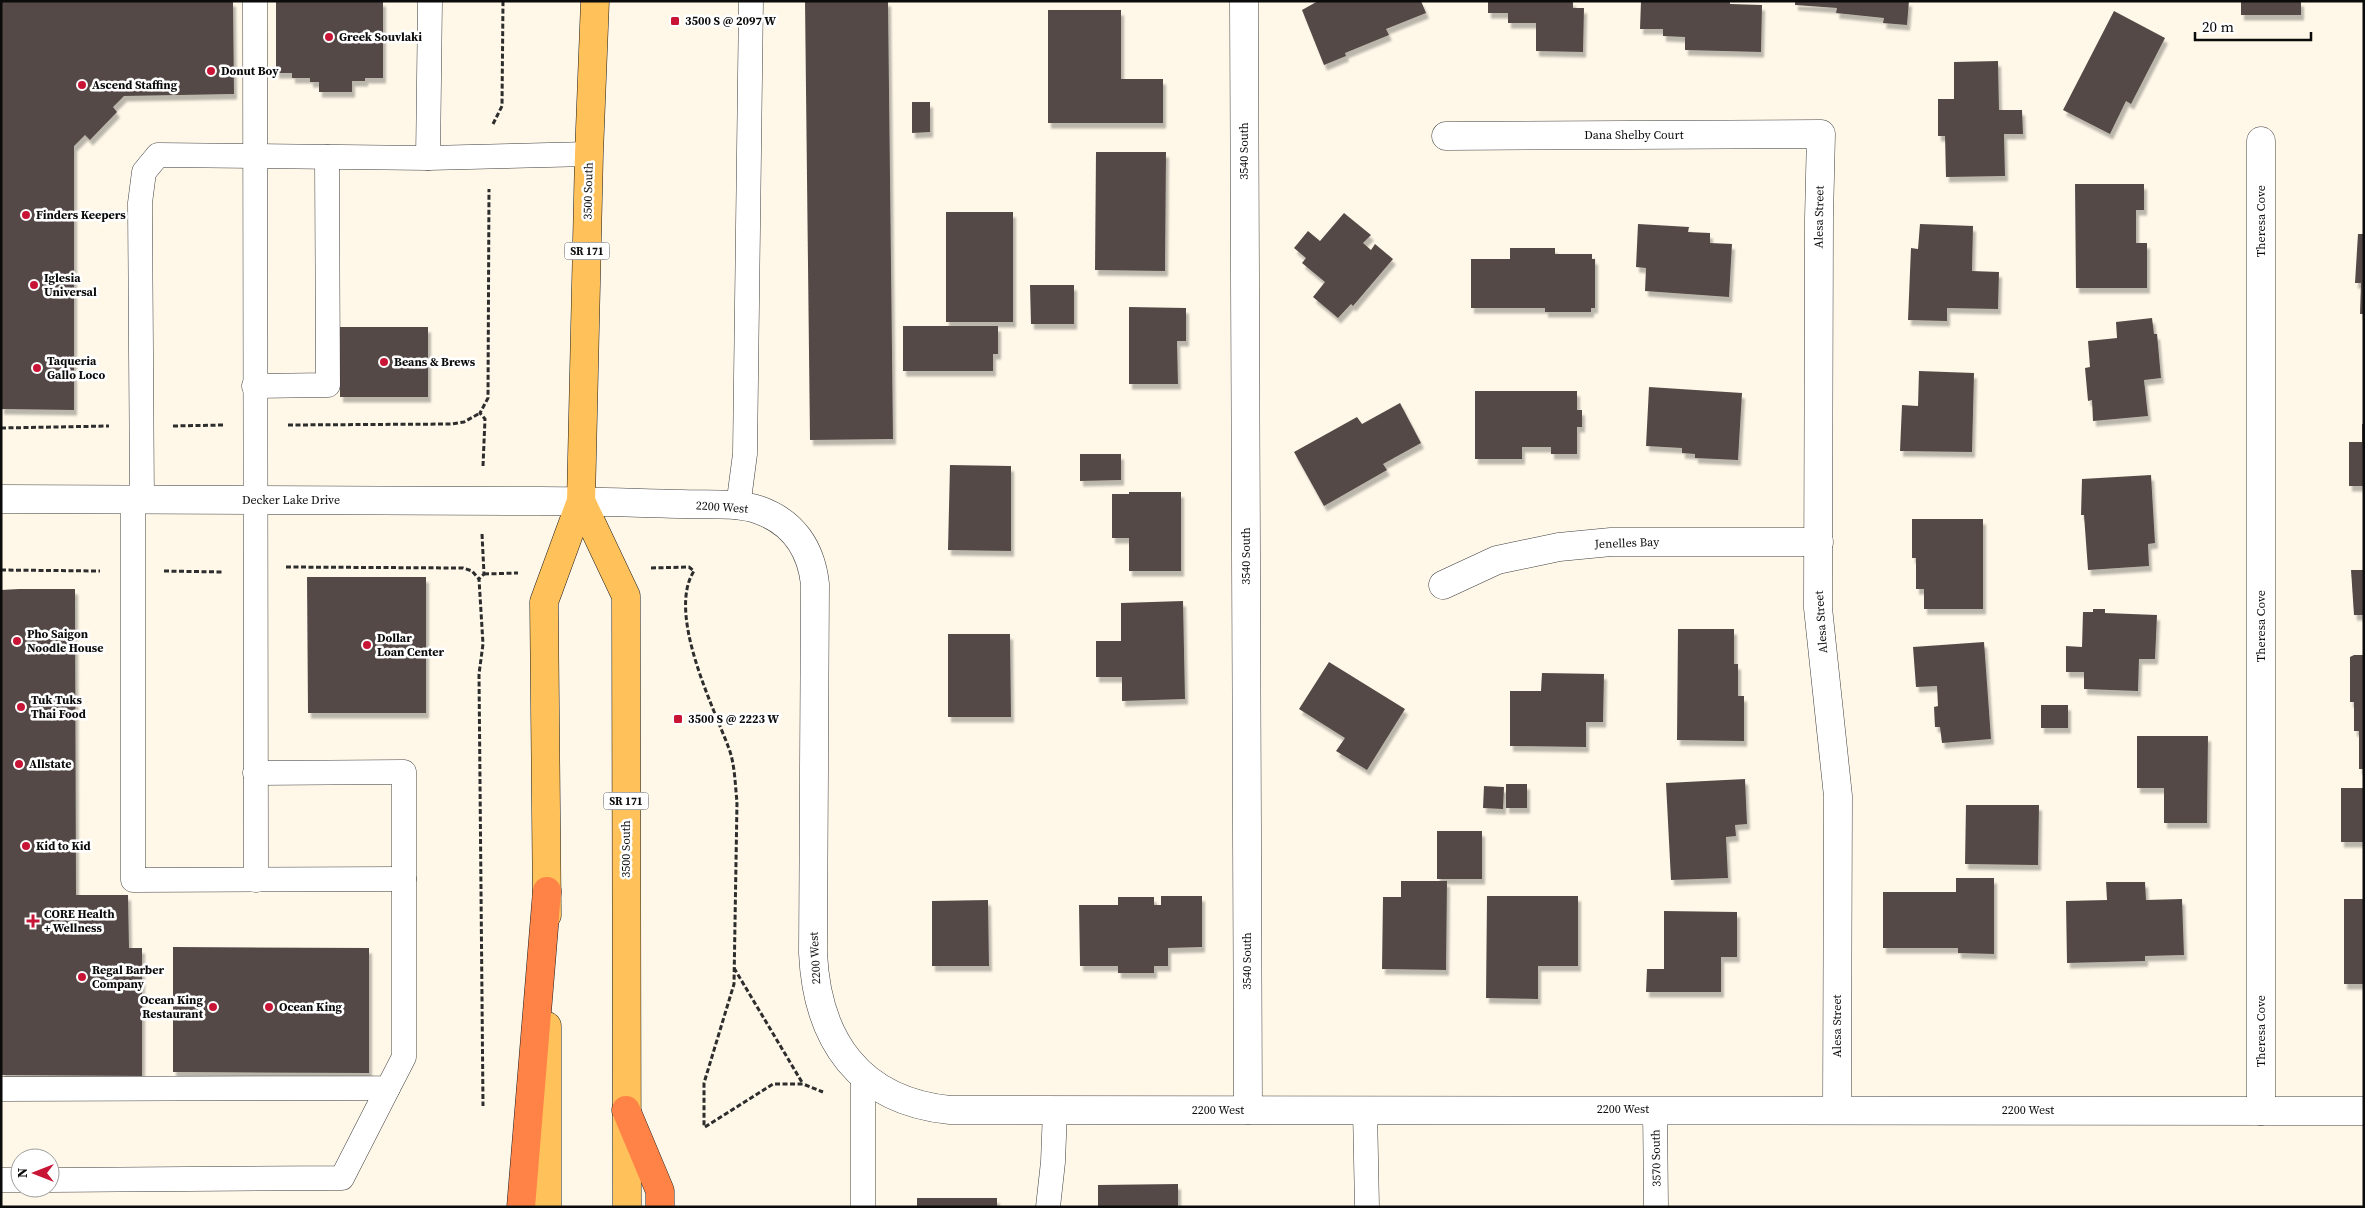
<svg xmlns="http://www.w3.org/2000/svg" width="2365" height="1208" font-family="'Source Serif 4',serif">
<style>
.building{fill:#554a46;filter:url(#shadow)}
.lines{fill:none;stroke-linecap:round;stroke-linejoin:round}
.service-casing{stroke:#3e3e3e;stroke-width:25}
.minor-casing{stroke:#3e3e3e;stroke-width:29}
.tertiary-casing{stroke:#3e3e3e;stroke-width:29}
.primary-casing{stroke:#1c1c1c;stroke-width:29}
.motorway-casing{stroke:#1c1c1c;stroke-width:29}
.path{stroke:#2d2d2d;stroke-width:3;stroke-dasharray:5 2.5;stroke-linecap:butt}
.service{stroke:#fff;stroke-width:24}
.minor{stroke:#fff;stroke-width:28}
.tertiary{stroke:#fff;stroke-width:28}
.primary{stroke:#ffc159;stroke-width:28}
.motorway{stroke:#ff8347;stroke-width:28}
.poi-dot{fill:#c91535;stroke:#fff;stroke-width:2}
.labels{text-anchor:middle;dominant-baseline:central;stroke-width:5;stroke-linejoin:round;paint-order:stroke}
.shield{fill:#fff;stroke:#545454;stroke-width:1}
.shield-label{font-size:11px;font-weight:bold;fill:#0b0b0b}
.poi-label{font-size:12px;font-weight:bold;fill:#0b0b0b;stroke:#fff;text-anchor:start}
.street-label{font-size:12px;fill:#0b0b0b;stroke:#fff}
</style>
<defs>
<filter id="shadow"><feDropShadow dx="3" dy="5.5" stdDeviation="1" flood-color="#0004"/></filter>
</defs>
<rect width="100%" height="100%" fill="#fff8e9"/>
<g class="building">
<path d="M 1,1 L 233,1 L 234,94 L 124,96 L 113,107 L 117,112 L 90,140 L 85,135 L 74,146 L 74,410 L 1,409 Z"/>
<path d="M 276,1 L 383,1 L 383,78 L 365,78 L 365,81 L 352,81 L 352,92 L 319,92 L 319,82 L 310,82 L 310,78 L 292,78 L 292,73 L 276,73 Z"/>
<path d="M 805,1 L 888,1 L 893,439 L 810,440 Z"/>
<path d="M 1318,1 L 1421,1 L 1426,13 L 1386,29 L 1389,35 L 1345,53 L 1346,56 L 1324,65 L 1302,10 Z"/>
<path d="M 1488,1 L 1573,1 L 1573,8 L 1584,8 L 1583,52 L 1536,51 L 1536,23 L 1508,23 L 1508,13 L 1488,13 Z"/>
<path d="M 1641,1 L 1730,1 L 1730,4 L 1762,5 L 1761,52 L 1685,50 L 1685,37 L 1663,36 L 1663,29 L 1640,29 Z"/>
<path d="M 1795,1 L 1909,1 L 1907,25 L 1883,23 L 1884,18 L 1836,13 L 1837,8 L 1795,5 Z"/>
<rect x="2241" y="1" width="60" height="14"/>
<path d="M 1048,10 L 1121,10 L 1121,79 L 1163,79 L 1163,123 L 1048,123 Z"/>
<path d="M 2114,11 L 2165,38 L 2131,104 L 2126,101 L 2110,134 L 2063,110 Z"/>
<path d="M 1998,61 L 1999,110 L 2022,110 L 2023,134 L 2004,134 L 2005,176 L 1946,177 L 1945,136 L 1938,136 L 1938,99 L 1954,99 L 1954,62 Z"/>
<path d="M 912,102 L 930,102 L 930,132 L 912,133 Z"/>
<path d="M 1096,152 L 1166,152 L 1165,271 L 1095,270 Z"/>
<path d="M 2075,184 L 2144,184 L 2144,210 L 2136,210 L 2136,243 L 2147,243 L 2147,288 L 2076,288 Z"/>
<rect x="946" y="212" width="67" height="110"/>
<path d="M 1344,213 L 1371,235 L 1363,243 L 1371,250 L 1375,244 L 1393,259 L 1353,306 L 1351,304 L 1338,318 L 1313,297 L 1325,282 L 1302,263 L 1306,258 L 1294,248 L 1308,231 L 1320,241 Z"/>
<path d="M 1638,224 L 1689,227 L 1688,232 L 1710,233 L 1710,243 L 1732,244 L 1729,297 L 1645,291 L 1646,268 L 1636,267 Z"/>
<path d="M 1920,224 L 1973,226 L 1972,271 L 1999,272 L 1998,309 L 1947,308 L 1947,321 L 1908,320 L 1911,248 L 1918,249 Z"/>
<path d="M 2358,234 L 2364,234 L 2364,314 L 2360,314 L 2361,283 L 2355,283 Z"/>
<path d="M 1510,248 L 1555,248 L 1555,254 L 1592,254 L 1592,259 L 1595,259 L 1595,308 L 1591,308 L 1591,312 L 1545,312 L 1545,308 L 1471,308 L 1471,259 L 1510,259 Z"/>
<path d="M 1030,285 L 1074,285 L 1074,324 L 1031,324 Z"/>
<path d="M 1129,307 L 1186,308 L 1186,341 L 1177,341 L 1178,384 L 1129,384 Z"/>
<path d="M 2152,318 L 2154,334 L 2157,334 L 2161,378 L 2144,380 L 2148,416 L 2093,421 L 2092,400 L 2088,401 L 2085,368 L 2090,367 L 2088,341 L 2117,338 L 2116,322 Z"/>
<path d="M 903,326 L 998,326 L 998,354 L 993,354 L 993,371 L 903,371 Z"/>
<rect x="340" y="327" width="88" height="70"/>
<path d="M 1919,371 L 1974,373 L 1972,452 L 1900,451 L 1902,405 L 1918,406 Z"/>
<path d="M 1649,387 L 1742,393 L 1738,460 L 1695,458 L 1695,454 L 1682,453 L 1682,448 L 1646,446 Z"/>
<path d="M 1475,391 L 1577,391 L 1577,410 L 1582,410 L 1582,427 L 1577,427 L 1577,454 L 1551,454 L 1551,447 L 1522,447 L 1522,459 L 1475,459 Z"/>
<path d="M 1400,403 L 1421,443 L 1383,464 L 1387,470 L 1324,506 L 1294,452 L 1357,417 L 1362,424 Z"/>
<path d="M 2362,424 L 2364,424 L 2364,486 L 2349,486 L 2349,442 L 2362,442 Z"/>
<path d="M 1080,454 L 1121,454 L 1121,480 L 1080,481 Z"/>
<path d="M 950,465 L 1011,466 L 1011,551 L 948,550 Z"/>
<path d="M 2151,475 L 2155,543 L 2148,544 L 2149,566 L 2088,570 L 2084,515 L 2081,515 L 2082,479 Z"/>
<path d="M 1129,492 L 1181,492 L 1181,571 L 1129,571 L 1129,538 L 1112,538 L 1112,494 L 1129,494 Z"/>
<path d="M 1912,519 L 1983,519 L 1983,609 L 1924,609 L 1924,589 L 1916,589 L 1916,558 L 1912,558 Z"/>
<path d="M 2351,570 L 2364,570 L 2364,615 L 2354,615 Z"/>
<path d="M 307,577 L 426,577 L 426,713 L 308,713 Z"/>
<path d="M 19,589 L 75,589 L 76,895 L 128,895 L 129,948 L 142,948 L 142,1076 L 1,1075 L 1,590 Z"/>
<path d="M 1183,601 L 1185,699 L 1122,701 L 1122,677 L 1096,677 L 1096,641 L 1121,641 L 1121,603 Z"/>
<path d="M 2093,609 L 2105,609 L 2105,613 L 2157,615 L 2155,659 L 2139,659 L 2138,691 L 2084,689 L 2084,672 L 2066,672 L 2066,646 L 2082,647 L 2083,612 L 2093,612 Z"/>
<path d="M 1678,629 L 1734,629 L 1734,664 L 1738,664 L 1738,696 L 1744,696 L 1744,741 L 1677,740 Z"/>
<path d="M 948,634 L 1010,634 L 1011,717 L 948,717 Z"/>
<path d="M 1984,642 L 1991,739 L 1942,743 L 1940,727 L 1935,727 L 1934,707 L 1938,706 L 1937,686 L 1916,687 L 1913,647 Z"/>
<path d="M 2354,655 L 2364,655 L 2364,769 L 2359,769 L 2359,731 L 2354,731 L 2354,702 L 2350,702 L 2350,657 Z"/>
<path d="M 1329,662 L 1405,709 L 1367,770 L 1336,751 L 1345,738 L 1299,709 Z"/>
<path d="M 1542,673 L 1604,674 L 1603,722 L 1586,722 L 1586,747 L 1510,746 L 1510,691 L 1541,691 Z"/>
<rect x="2041" y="705" width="27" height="23"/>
<path d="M 2137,736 L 2208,736 L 2207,823 L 2164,823 L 2164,788 L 2137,788 Z"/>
<path d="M 1745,779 L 1747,824 L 1735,825 L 1736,836 L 1726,837 L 1728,878 L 1671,880 L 1666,783 Z"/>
<rect x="1506" y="784" width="21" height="24"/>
<path d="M 1484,786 L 1504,787 L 1503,809 L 1483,808 Z"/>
<rect x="2341" y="788" width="23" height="54"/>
<path d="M 1966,805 L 2039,805 L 2038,865 L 1965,864 Z"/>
<rect x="1437" y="831" width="45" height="48"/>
<path d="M 1956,878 L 1994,878 L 1994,954 L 1958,953 L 1958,948 L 1883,948 L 1883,892 L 1956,892 Z"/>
<path d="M 1401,881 L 1447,881 L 1446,970 L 1382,969 L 1383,897 L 1401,897 Z"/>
<path d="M 2106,882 L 2145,882 L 2146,900 L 2182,899 L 2184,955 L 2145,956 L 2145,961 L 2067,963 L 2066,901 L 2107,900 Z"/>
<path d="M 1161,896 L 1202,896 L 1202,947 L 1168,948 L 1168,966 L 1154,966 L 1154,973 L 1118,973 L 1118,966 L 1080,966 L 1079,905 L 1118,905 L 1118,897 L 1154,897 L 1154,905 L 1161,905 Z"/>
<path d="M 1487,896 L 1578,896 L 1578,966 L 1538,966 L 1538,999 L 1486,998 Z"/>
<rect x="2344" y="899" width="20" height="85"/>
<path d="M 988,900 L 989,966 L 932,966 L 932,901 Z"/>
<path d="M 1664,911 L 1737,912 L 1737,957 L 1721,957 L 1721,992 L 1646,992 L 1647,969 L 1664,969 Z"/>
<path d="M 173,947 L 369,948 L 369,1073 L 173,1072 Z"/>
<path d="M 1178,1184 L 1178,1207 L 1098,1207 L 1098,1185 Z"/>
<rect x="917" y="1198" width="80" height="9"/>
</g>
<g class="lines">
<g class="service-casing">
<g id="service">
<path d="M 255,1 L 256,880"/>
<path d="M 428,158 L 430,1"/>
<path d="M 254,386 L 328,385 L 327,157"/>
<path d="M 133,499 L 133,880 L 404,879"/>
<path d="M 142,499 L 140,203 L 144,172 L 158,155 L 428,158 L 589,154"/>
<path d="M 738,507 L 745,454 L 751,1"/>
<path d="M 1,1089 L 388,1088 L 404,1057 L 404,772 L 255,773"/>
<path d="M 1655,1109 L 1656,1207"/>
<path d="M 1365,1110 L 1367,1207"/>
<path d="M 1,1180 L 20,1180"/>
<path d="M 50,1180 L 342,1178 L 388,1088"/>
<path d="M 863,1207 L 863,1077"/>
<path d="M 1048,1207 L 1053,1162 L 1055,1110"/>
</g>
</g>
<g class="minor-casing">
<g id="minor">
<path d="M 1244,1 L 1248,1110"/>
<path d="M 1446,136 L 1821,134 L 1819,218 L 1818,608 L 1838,796 L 1837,1110"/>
<path d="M 2261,141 L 2261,1111"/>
<path d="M 1443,585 L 1497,560 L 1559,547 L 1611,542 L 1819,542"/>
</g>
</g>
<g class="tertiary-casing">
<path id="tertiary" d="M 1,499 C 181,500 360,500 539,501 C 587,501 634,503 682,504 C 706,505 736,502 759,510 C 793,522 811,548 815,584 L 813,953 C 817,1040 859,1101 950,1110 L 2364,1111"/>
</g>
<g class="primary-casing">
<g id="primary">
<path d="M 581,501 L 626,596 L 627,1207"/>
<path d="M 547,915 L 544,602 L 581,501 L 589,154 L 595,1"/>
<path d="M 547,1026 L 547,1207"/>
</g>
</g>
<g class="motorway-casing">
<g id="motorway">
<path d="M 626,1110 L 660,1191 L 660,1207"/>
<path d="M 521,1207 L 547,891"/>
</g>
</g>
<g class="path">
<path d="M 493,124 L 502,106 L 503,1"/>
<path d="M 288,425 L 451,424 L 464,422 L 480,413"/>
<path d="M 173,426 L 224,425"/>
<path d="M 1,428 L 109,426"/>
<path d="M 483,466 L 485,419 L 480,413 L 488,398 L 489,189"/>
<path d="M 482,534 L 484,574 L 479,579 L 483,644 L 479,674 L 483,1106"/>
<path d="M 286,567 L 463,568 L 472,571 L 479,579"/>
<path d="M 651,568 L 689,567 L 694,571 C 667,613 712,704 728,746 C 735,763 735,784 737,802 L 734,984 L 704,1083 L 704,1127"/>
<path d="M 1,570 L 100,571"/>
<path d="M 164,571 L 223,572"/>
<path d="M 484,574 L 518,573"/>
<path d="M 734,968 L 803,1084"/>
<path d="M 705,1127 L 773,1084 L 803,1084 L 823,1092"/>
</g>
<use href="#service" class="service"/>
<use href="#minor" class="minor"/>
<use href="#tertiary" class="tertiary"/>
<use href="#primary" class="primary"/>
<use href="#motorway" class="motorway"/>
</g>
<g class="poi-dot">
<rect x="670" y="16" width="10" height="10" rx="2.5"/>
<circle cx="329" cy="37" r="5"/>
<circle cx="211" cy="71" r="5"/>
<circle cx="82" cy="85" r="5"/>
<circle cx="26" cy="215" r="5"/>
<circle cx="34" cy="285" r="5"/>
<circle cx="384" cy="362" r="5"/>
<circle cx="37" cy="368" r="5"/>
<circle cx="17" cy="641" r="5"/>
<circle cx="367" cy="645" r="5"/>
<circle cx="21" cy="707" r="5"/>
<rect x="673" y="714" width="10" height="10" rx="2.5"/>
<circle cx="19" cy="764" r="5"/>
<circle cx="26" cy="846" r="5"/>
<path d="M30.5 913.5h5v5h5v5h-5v5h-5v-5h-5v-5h5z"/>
<circle cx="82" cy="977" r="5"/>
<circle cx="213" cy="1007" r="5"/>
<circle cx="269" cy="1007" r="5"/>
</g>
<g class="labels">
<g class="shield">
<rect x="564.5" y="242.5" width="45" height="17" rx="4"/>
<rect x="603.5" y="792.5" width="45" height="17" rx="4"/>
</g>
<g class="shield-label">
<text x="587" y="251">SR 171</text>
<text x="626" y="801">SR 171</text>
</g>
<g class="poi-label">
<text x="685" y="21">3500 S @ 2097 W</text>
<text x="339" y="37">Greek Souvlaki</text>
<text x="221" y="71">Donut Boy</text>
<text x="92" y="85">Ascend Staffing</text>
<text x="36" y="215">Finders Keepers</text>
<text x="44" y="278">Iglesia<tspan x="44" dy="14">Universal</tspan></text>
<text x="47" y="361">Taqueria<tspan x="47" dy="14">Gallo Loco</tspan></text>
<text x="394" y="362">Beans &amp; Brews</text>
<text x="27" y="634">Pho Saigon<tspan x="27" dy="14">Noodle House</tspan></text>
<text x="377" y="638">Dollar<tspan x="377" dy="14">Loan Center</tspan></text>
<text x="31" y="700">Tuk Tuks<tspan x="31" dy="14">Thai Food</tspan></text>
<text x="688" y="719">3500 S @ 2223 W</text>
<text x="29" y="764">Allstate</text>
<text x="36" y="846">Kid to Kid</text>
<text x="44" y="914">CORE Health<tspan x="44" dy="14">+ Wellness</tspan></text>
<text x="92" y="970">Regal Barber<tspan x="92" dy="14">Company</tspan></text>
<text x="203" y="1000" text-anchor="end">Ocean King<tspan x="203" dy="14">Restaurant</tspan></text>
<text x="279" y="1007">Ocean King</text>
</g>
<g class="street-label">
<text x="1634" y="135">Dana Shelby Court</text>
<text transform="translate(1244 151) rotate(-90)">3540 South</text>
<text transform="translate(588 191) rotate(-89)">3500 South</text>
<text transform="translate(1819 217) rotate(-89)">Alesa Street</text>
<text transform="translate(2261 221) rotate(-90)">Theresa Cove</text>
<text x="291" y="500">Decker Lake Drive</text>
<text transform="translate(722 507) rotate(4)">2200 West</text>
<text transform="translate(1627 543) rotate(-2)">Jenelles Bay</text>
<text transform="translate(1246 556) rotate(-90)">3540 South</text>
<text transform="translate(1821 622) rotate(-94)">Alesa Street</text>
<text transform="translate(2261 626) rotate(-90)">Theresa Cove</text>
<text transform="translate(626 849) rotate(-90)">3500 South</text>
<text transform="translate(815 958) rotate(-93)">2200 West</text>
<text transform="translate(1247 961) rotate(-90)">3540 South</text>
<text transform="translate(1837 1026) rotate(-90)">Alesa Street</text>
<text transform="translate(2261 1031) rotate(-90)">Theresa Cove</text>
<text x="1623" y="1109">2200 West</text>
<text x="1218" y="1110">2200 West</text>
<text x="2028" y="1110">2200 West</text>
<text transform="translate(1656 1158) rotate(-91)">3570 South</text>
</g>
</g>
<rect width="2365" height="1208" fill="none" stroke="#0b0b0b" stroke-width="5"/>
<g transform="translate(35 1173) rotate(270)"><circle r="24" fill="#ffffff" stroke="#9d9d9d"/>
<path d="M0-4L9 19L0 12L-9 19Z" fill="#c91535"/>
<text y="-8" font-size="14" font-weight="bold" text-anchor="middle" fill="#0b0b0b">N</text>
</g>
<path d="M2195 32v8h116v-8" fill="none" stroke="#0b0b0b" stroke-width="2.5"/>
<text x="2202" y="32" font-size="15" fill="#0b0b0b" stroke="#ffffff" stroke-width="4" paint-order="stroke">20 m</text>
</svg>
